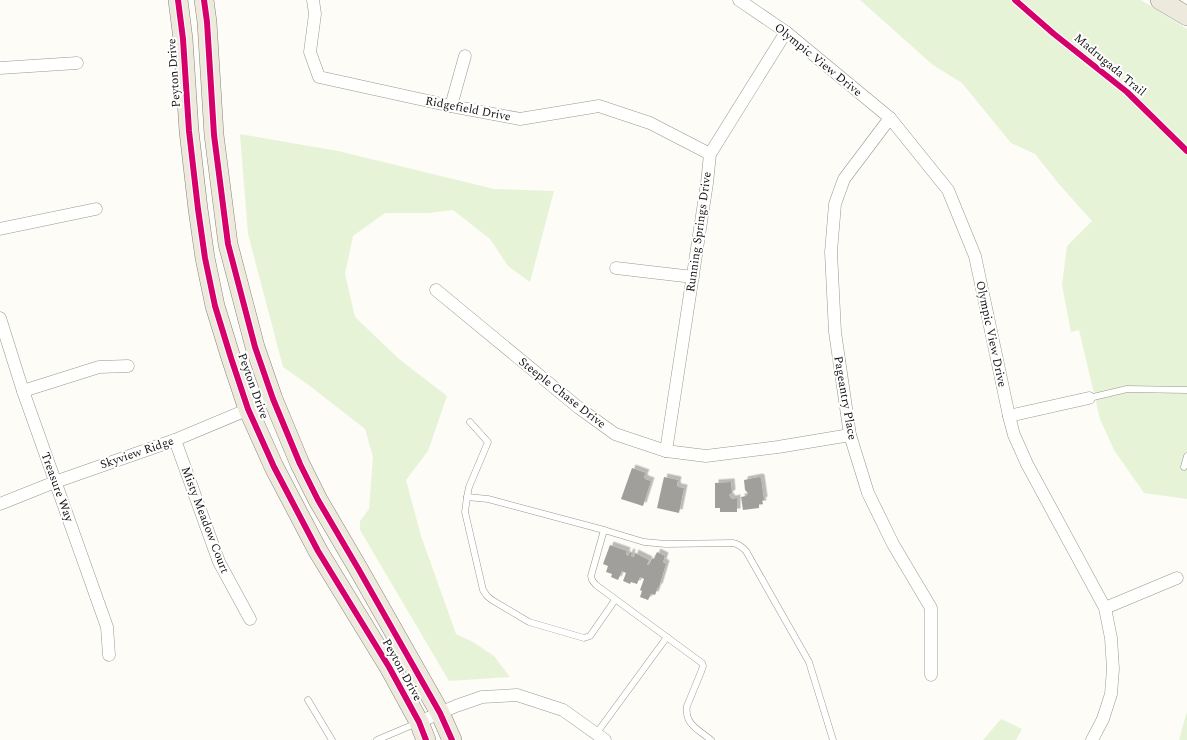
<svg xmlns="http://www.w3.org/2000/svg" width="1187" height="740" font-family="Spectral,serif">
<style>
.green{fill:#e7f3d7}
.building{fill:#a19f9c;filter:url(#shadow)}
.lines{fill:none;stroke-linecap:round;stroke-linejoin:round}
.service-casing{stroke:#979795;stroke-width:7}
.minor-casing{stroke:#979795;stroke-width:13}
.primary-casing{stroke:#858482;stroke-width:20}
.service{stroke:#fffffe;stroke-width:6}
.minor{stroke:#fffffe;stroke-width:12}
.primary{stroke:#ede9dc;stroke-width:19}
.cycleway-casing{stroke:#fff;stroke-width:8}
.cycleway{stroke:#d6006c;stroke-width:6}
.labels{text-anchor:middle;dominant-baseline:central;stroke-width:4;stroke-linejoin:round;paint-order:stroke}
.street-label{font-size:12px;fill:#111;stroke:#fff}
</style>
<defs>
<filter id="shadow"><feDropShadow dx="3.5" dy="-3.5" stdDeviation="0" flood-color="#0004"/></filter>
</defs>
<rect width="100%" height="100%" fill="#fdfcf7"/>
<g class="green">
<path d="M 860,0 L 1141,0 L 1187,29 L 1187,499 L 1144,493 L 1114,450 L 1100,419 L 1079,330 L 1071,332 L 1062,285 L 1067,246 L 1092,221 L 1059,184 L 1035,154 L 1011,143 L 962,83 L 933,65 Z"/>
<path d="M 240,134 L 338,151 L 494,189 L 554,191 L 530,282 L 508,266 L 490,239 L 453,210 L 429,213 L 385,213 L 353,236 L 345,274 L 355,317 L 399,359 L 447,396 L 428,451 L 406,480 L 421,536 L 456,634 L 473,642 L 494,656 L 510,677 L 449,681 L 360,530 L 360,521 L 369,509 L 373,457 L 365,429 L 310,386 L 283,367 L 248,234 Z"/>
<path d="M 1187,712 L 1187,740 L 1179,740 L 1186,715 Z"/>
<path d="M 1001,719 L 1022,729 L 1016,740 L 983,740 Z"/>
</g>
<g class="building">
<path d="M 632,468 L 646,473 L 644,477 L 645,479 L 651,481 L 643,506 L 621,499 Z"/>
<path d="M 664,477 L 678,480 L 677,485 L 678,487 L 684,488 L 679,513 L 657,508 Z"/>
<path d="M 759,477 L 761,478 L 762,485 L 764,500 L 762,501 L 763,504 L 759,504 L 759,508 L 743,510 L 741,497 L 746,496 L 748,493 L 745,490 L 744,480 Z"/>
<path d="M 731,482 L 732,493 L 729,495 L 732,499 L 737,498 L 737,512 L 720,512 L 720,508 L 715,508 L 715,483 Z"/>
<path d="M 610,545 L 627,551 L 626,554 L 628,556 L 630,552 L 632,553 L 631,556 L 634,557 L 635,553 L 649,560 L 647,565 L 649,565 L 652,558 L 654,559 L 657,552 L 665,556 L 663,562 L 666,564 L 659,587 L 658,587 L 655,595 L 651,594 L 648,600 L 640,597 L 642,591 L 640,590 L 644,579 L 640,577 L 637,584 L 631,582 L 630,584 L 623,581 L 626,573 L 622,571 L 618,580 L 611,577 L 612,574 L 606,572 L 608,566 L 603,564 Z"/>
</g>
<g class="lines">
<g class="service-casing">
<g id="service">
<path d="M 1089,398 L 1127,389 L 1187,390"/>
<path d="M 1184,467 L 1187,456"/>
<path d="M 467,497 L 469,487 L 488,442 L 470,422"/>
<path d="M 604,530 L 488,499 L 467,497 L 465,512 L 483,590 L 487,596 L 492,600 L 529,622 L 584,638 L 590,636 L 615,600"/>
<path d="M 308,700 L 332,740"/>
<path d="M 596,734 L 667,637"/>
<path d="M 377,740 L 417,723"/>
<path d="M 711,740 C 699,730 684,724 687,706 L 701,672 L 703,666 L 702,663 L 596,585 L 592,580 L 591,576 L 604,530 L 644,542 L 666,544 L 733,543 C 739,544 742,547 746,551 L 809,662 L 833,740"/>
</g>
</g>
<g class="minor-casing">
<g id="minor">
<path d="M 313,0 L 315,14 L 310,52 L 319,77 L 451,106 L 520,119 L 599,106 L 650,123 L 710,154"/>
<path d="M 739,0 L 786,32 L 890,118 L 948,190 L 975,256 L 1009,416 L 1014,435 L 1027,464 L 1105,608 L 1111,638 L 1113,669 L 1111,694 L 1103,719 L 1092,740"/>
<path d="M 0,68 L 77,63"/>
<path d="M 451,106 L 465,56"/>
<path d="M 890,118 L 844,179 L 835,204 L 831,252 L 835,332 L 850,435 L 868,493 L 893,544 L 931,608 L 931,675"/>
<path d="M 0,229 L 96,209"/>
<path d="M 616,268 L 693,277"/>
<path d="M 436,290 L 579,408 L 615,434 L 666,451 L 706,456 L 778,447 L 850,435"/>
<path d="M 0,318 L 23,391 L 107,627 L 109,655"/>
<path d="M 23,391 L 99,367 L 128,366"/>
<path d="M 1009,416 L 1089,398"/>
<path d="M 175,440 L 219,562 L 250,619"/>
<path d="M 666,451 L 707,183 L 710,154 L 786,32"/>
<path d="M 0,504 L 55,482 L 175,440 L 273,399"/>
<path d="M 1105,608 L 1177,578"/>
<path d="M 419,722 L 456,706 L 482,697 L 517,695 L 563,710 L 605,740"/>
</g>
</g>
<g class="primary-casing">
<g id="primary">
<path d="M 178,0 L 183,39 L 189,131 L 198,209 L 205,258 L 215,306 L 231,358 L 248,409 L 274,467 L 318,551 L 389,667 L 419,722 L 426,740"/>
<path d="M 204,0 L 207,22 L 214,135 L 228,244 L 255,347 L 273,399 L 300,464 L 318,500 L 359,570 L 440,713 L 452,740"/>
<path d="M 1160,0 L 1187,16"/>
</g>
</g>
<use href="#service" class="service"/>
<use href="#minor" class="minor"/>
<use href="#primary" class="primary"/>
<g class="cycleway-casing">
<g id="cycleway">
<path d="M 178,0 L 183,39 L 189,131 L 198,209 L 205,258 L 215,306 L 231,358 L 248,409 L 274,467 L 318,551 L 389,667 L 419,722 L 426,740"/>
<path d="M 204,0 L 207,22 L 214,135 L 228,244 L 255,347 L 273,399 L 300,464 L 318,500 L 359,570 L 440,713 L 452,740"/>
<path d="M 1015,0 L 1054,34 L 1127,92 L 1187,151"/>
</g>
</g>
<use href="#cycleway" class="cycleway"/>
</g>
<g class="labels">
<g class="street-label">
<text transform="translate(818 60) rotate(39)">Olympic View Drive</text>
<text transform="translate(1110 65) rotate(40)">Madrugada Trail</text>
<text transform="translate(174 73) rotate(-94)">Peyton Drive</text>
<text transform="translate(468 109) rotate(11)">Ridgefield Drive</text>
<text transform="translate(699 232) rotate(-82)">Running Springs Drive</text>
<text transform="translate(991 334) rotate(78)">Olympic View Drive</text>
<text transform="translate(253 386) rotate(70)">Peyton Drive</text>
<text transform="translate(562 393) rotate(38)">Steeple Chase Drive</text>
<text transform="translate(845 398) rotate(80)">Pageantry Place</text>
<text transform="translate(137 453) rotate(-19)">Skyview Ridge</text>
<text transform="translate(57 487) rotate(70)">Treasure Way</text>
<text transform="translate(205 520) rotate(69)">Misty Meadow Court</text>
<text transform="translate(402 670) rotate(61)">Peyton Drive</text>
</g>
</g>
</svg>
